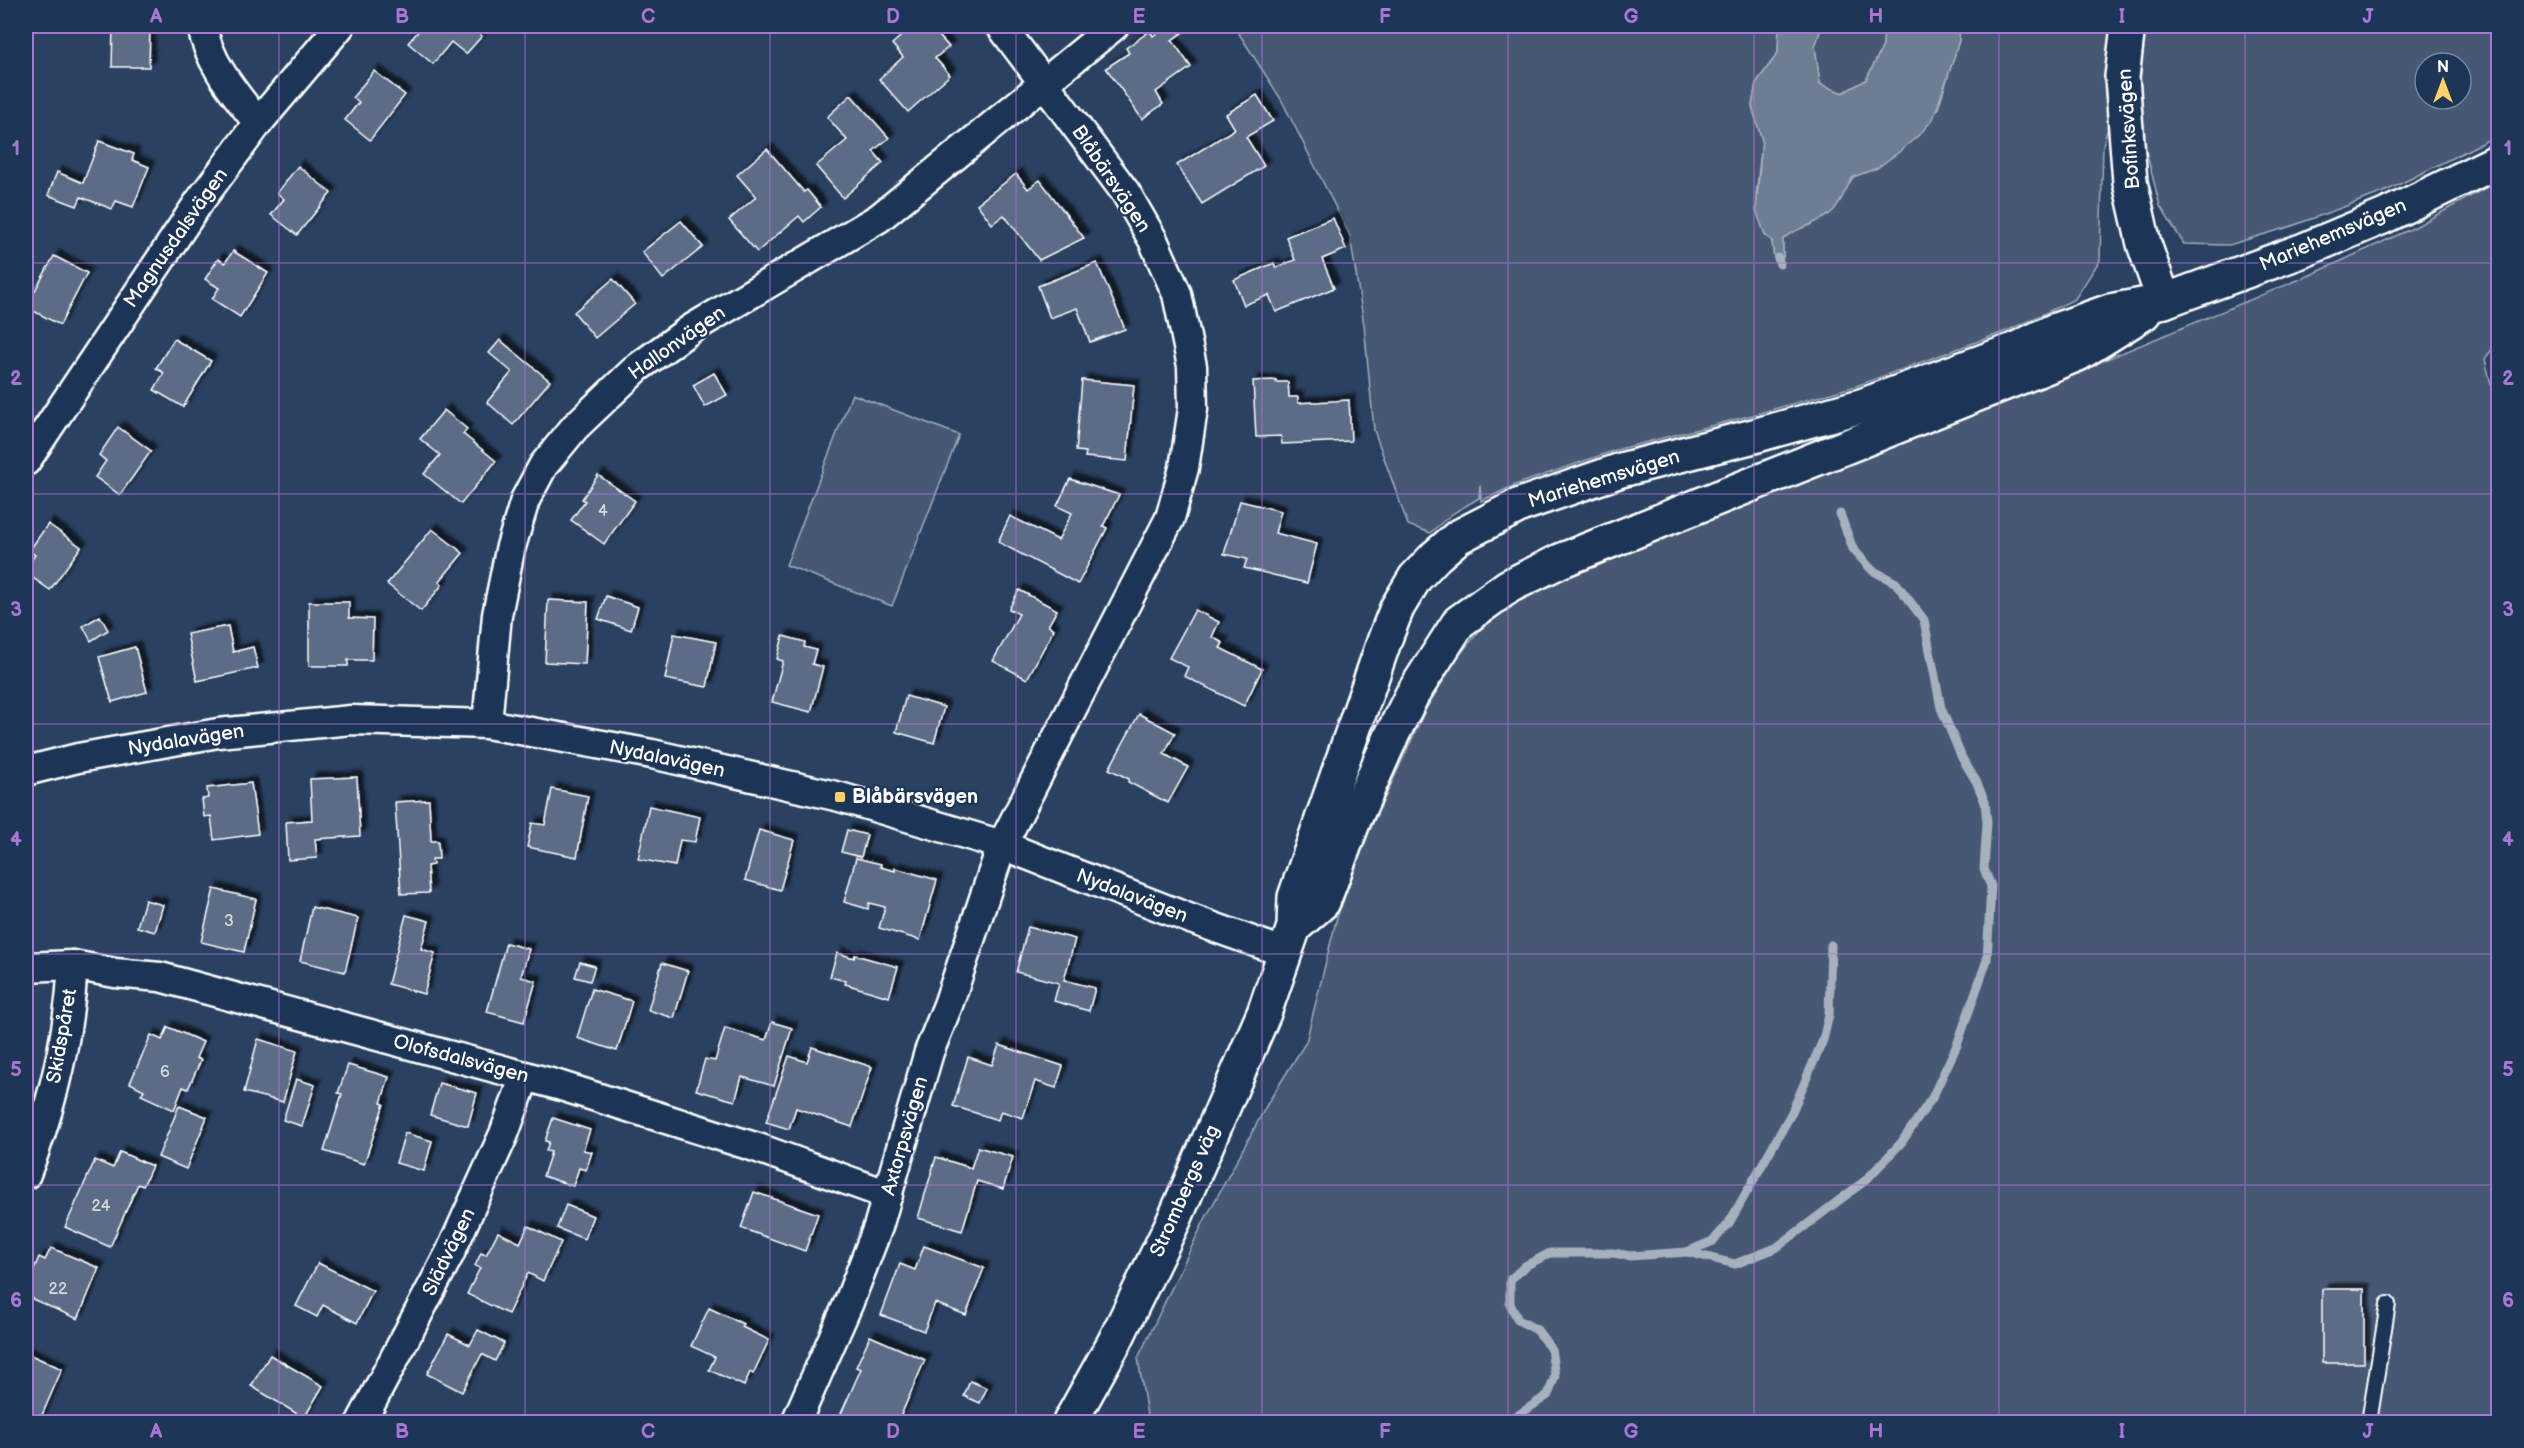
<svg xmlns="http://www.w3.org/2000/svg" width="2524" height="1448" font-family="'Balsamiq Sans',sans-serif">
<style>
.green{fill:#465975;stroke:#a2acba;stroke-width:1.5;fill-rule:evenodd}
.water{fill:#6d7d92;stroke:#a7b1be;stroke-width:1.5}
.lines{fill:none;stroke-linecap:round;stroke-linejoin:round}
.stream{stroke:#a7b1be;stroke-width:9}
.building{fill:#5b6c86;stroke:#fff;stroke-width:1.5;filter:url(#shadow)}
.lane-casing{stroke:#fff;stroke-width:18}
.street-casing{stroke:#fff;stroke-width:33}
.secondary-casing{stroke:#fff;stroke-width:38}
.lane{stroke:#1d3557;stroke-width:14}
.street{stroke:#1d3557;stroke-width:28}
.secondary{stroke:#1d3557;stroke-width:33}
.grid{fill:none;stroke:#a976d5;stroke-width:1.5;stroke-opacity:0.55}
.poi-dot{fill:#ffd166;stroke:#1d3557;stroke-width:2}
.labels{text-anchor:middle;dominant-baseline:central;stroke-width:4.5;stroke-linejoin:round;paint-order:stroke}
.number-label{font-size:16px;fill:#d6dae1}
.street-label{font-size:20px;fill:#fff;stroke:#1d3557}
.poi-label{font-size:20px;font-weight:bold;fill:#fff;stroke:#1d3557;text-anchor:start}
.neatline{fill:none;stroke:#a976d5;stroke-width:2}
.grid-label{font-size:20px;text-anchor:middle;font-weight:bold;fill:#a976d5}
</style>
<defs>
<filter id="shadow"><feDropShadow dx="5.5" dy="-5.5" stdDeviation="1.5" flood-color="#0009"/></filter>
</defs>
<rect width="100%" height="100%" fill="#2a4161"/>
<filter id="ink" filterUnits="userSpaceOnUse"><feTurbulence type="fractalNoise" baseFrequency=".0167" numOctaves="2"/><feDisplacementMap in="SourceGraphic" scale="12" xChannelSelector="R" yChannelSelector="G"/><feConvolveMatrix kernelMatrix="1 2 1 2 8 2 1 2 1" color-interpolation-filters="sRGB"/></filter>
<g filter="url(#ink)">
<g class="green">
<path d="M 1234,26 L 1779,26 L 1778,53 L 1756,83 L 1752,106 L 1762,140 L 1756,196 L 1765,235 L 1772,241 L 1774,258 L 1783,257 L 1783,239 L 1792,231 L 1811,225 L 1847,186 L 1853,177 L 1877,168 L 1920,134 L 1938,109 L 1959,40 L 1960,26 L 2498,26 L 2498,135 L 2384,192 L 2292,226 L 2229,245 L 2184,244 L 2160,206 L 2144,143 L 2122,78 L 2103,145 L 2100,260 L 2075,299 L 2009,330 L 1856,386 L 1745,417 L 1616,450 L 1515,485 L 1481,501 L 1480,485 L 1479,498 L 1452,514 L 1430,533 L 1408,525 L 1374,430 L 1364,325 L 1350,236 L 1281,99 ZM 2425,63 L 2461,63 L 2461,99 L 2425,99 Z"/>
<path d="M 1822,26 L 1884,26 L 1883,46 L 1866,80 L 1843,93 L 1820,84 L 1815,46 Z"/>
<path d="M 2498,181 L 2498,341 L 2485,359 L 2498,414 L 2498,1422 L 1148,1422 L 1138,1358 L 1204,1221 L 1269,1101 L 1306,1042 L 1337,917 L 1368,834 L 1426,709 L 1456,659 L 1490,618 L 1520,595 L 2032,390 L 2315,273 L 2415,227 Z"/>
<path d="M 852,394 L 959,435 L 892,606 L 786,565 Z"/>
</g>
<path class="water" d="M 1779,26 L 1822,26 L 1815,46 L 1820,84 L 1843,93 L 1866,80 L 1883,46 L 1884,26 L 1960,26 L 1959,40 L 1954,58 L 1933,119 L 1920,134 L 1899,152 L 1877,168 L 1853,177 C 1846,188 1842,201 1833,211 C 1819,225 1798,226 1783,239 L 1783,257 L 1774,258 L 1772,241 L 1765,235 L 1756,210 L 1762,140 L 1752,106 L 1756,83 L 1778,53 Z"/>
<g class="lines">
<g class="stream">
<path d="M 1778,258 L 1780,264"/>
<path d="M 1687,1252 L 1735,1264 L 1776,1248 L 1866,1180 L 1901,1143 L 1932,1098 L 1957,1045 L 1987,960 L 1991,886 L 1984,869 L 1987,822 L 1985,802 L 1976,781 L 1962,758 L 1941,708 L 1924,620 L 1896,583 L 1872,570 L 1853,549 L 1840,514"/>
<path d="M 1508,1422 L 1548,1395 L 1555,1376 L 1551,1349 L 1537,1330 L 1518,1320 L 1510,1304 L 1510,1280 L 1525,1266 L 1550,1253 L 1613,1253 L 1630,1256 L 1687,1252 L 1713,1241 L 1729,1223 L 1791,1114 L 1823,1040 L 1829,1015 L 1831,945"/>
</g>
</g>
<g class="building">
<path d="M 113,26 L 150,26 L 149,67 L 112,67 Z"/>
<path d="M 423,26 L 469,26 L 482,36 L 466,54 L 451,42 L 433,64 L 408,43 Z"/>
<path d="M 913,26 L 930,26 L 949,47 L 935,58 L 950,75 L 908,112 L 879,79 L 903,57 L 892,44 Z"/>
<path d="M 1159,26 L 1192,26 L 1172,40 L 1191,67 L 1156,92 L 1163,104 L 1142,119 L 1106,68 L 1129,53 L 1126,48 L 1150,31 L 1153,36 L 1162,29 Z"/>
<path d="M 374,71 L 405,95 L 370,140 L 345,120 L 359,102 L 353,97 Z"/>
<path d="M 851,95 L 889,138 L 873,151 L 883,163 L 843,198 L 816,166 L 847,140 L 827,117 Z"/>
<path d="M 1257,95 L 1273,121 L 1246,137 L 1264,166 L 1202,204 L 1177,165 L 1235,129 L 1226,114 Z"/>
<path d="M 99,141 L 134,154 L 132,160 L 149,167 L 133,207 L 116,201 L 112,209 L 81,197 L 77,206 L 48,195 L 57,172 L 83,183 Z"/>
<path d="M 767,149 L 804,192 L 807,190 L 821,207 L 804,222 L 799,216 L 757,252 L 729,220 L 756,197 L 737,175 Z"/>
<path d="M 298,166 L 331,193 L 297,235 L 271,215 L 284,199 L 277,193 Z"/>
<path d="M 1016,174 L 1028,189 L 1040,180 L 1084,238 L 1039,260 L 1004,215 L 992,224 L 977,204 Z"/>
<path d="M 1333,218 L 1346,249 L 1322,259 L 1334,288 L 1276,312 L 1269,295 L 1244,305 L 1234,280 L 1274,263 L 1276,268 L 1295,260 L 1286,237 Z"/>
<path d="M 681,221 L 703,247 L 663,279 L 642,252 Z"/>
<path d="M 233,251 L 268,273 L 240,317 L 212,299 L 219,288 L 205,279 L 218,259 L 225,263 Z"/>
<path d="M 54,256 L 87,273 L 60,325 L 26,307 Z"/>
<path d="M 1097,263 L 1125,329 L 1090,342 L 1077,308 L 1050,318 L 1038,286 Z"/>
<path d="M 613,279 L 635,304 L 595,338 L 574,312 Z"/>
<path d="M 174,339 L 211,361 L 183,407 L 154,390 L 164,373 L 156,368 Z"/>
<path d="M 500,340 L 550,381 L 513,425 L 487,402 L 512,372 L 489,353 Z"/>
<path d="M 714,373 L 727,395 L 705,407 L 693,385 Z"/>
<path d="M 1082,380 L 1134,385 L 1127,461 L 1085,457 L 1086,452 L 1076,451 Z"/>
<path d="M 1276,380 L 1276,382 L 1288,382 L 1289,397 L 1298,397 L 1298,403 L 1349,400 L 1351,441 L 1282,444 L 1281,436 L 1256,437 L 1253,381 Z"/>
<path d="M 444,410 L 467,429 L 463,434 L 496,461 L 461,504 L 424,474 L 440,455 L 420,439 Z"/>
<path d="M 118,427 L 151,451 L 120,495 L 95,477 L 106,461 L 99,455 Z"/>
<path d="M 598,475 L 635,501 L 604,544 L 571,520 L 585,501 L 582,499 Z"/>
<path d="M 1070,479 L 1119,495 L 1103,526 L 1107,528 L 1078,584 L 998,542 L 1010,516 L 1058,540 L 1072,513 L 1057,506 Z"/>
<path d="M 1240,501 L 1281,511 L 1275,533 L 1317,544 L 1307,583 L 1244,568 L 1247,559 L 1224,554 Z"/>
<path d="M 48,524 L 81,547 L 50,590 L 26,573 L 26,568 L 35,555 L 29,551 Z"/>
<path d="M 432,529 L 463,553 L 439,582 L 442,585 L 421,611 L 387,584 Z"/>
<path d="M 1019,590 L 1057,610 L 1048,626 L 1054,629 L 1027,679 L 993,661 L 1019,614 L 1009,609 Z"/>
<path d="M 606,596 L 638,607 L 631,630 L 598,619 Z"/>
<path d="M 548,600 L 588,602 L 585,664 L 545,662 Z"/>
<path d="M 309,602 L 349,602 L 349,618 L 373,619 L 372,660 L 348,660 L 348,666 L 309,666 Z"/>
<path d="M 1195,610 L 1219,622 L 1212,637 L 1223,643 L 1220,648 L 1262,669 L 1244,706 L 1184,676 L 1188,667 L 1169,658 Z"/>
<path d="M 100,616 L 108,630 L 91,641 L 83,626 Z"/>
<path d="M 228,626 L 233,652 L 253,647 L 258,668 L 197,681 L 187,634 Z"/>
<path d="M 674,634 L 716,642 L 707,687 L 665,679 Z"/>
<path d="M 783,636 L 805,642 L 804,647 L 816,650 L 812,664 L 823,667 L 811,712 L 772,702 L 783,661 L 777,659 Z"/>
<path d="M 135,647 L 147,692 L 112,702 L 99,657 Z"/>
<path d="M 906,696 L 944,707 L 934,743 L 896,732 Z"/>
<path d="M 1139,714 L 1175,733 L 1164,754 L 1188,767 L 1168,803 L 1128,782 L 1129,779 L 1109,769 Z"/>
<path d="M 357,777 L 360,836 L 315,839 L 317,858 L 288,860 L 286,822 L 312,820 L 310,779 Z"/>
<path d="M 251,783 L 258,834 L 214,840 L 211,816 L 204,817 L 202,799 L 208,798 L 207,788 Z"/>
<path d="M 552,789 L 588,796 L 577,857 L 527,847 L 532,823 L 545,825 Z"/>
<path d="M 429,800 L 431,841 L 438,841 L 439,859 L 432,859 L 433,865 L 427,866 L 429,893 L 401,894 L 395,802 Z"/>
<path d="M 649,806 L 700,817 L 695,842 L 680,840 L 675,866 L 638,859 Z"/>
<path d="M 759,830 L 794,840 L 780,890 L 745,880 Z"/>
<path d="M 847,830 L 867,835 L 861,857 L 841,852 Z"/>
<path d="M 856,858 L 881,864 L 880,867 L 895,871 L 895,868 L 937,880 L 920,940 L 879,928 L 885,907 L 869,903 L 868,909 L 844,902 Z"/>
<path d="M 214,889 L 256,899 L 244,952 L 201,942 Z"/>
<path d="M 145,900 L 163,905 L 155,932 L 137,927 Z"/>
<path d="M 312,907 L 358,918 L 345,972 L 300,961 Z"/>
<path d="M 406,915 L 429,921 L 421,949 L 435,953 L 424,994 L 388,984 Z"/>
<path d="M 1028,927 L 1075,939 L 1064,980 L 1095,988 L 1089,1011 L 1054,1001 L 1059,983 L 1016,972 Z"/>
<path d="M 506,943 L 529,949 L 521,977 L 536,981 L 524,1022 L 487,1012 Z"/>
<path d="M 837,953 L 854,958 L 855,955 L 898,967 L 889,997 L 845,984 L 846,981 L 830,977 Z"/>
<path d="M 580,962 L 595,966 L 590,981 L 575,977 Z"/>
<path d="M 662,963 L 688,971 L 674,1018 L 648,1010 Z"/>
<path d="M 592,989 L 632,1001 L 617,1051 L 577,1038 Z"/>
<path d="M 772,1022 L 792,1028 L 774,1086 L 742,1077 L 735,1101 L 696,1090 L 705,1059 L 715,1061 L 725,1028 L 766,1040 Z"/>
<path d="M 168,1027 L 203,1042 L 196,1058 L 201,1060 L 188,1089 L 183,1087 L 174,1110 L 141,1095 L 144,1090 L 130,1083 L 151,1035 L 162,1040 Z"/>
<path d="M 258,1039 L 297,1051 L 283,1102 L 244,1092 Z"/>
<path d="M 999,1045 L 1063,1066 L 1056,1088 L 1035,1081 L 1023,1118 L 1001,1111 L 998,1120 L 953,1106 L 968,1057 L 992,1065 Z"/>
<path d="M 812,1047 L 872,1067 L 852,1127 L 796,1108 L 789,1129 L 766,1122 L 789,1056 L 807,1062 Z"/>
<path d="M 348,1065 L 389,1077 L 381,1103 L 384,1104 L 364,1164 L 324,1151 L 342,1094 L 338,1093 Z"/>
<path d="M 296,1079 L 315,1085 L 302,1126 L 283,1120 Z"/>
<path d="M 439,1083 L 477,1093 L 468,1126 L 430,1115 Z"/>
<path d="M 179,1106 L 207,1117 L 186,1169 L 158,1157 Z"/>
<path d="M 553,1118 L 590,1130 L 583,1150 L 592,1152 L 586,1170 L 579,1168 L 573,1186 L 543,1176 L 551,1152 L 546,1151 L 549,1142 L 545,1141 Z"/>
<path d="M 405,1133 L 432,1141 L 424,1171 L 396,1163 Z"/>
<path d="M 978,1147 L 1013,1157 L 1003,1189 L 977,1181 L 962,1231 L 918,1218 L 936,1157 L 971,1168 Z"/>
<path d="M 120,1152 L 152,1166 L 143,1186 L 138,1184 L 110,1247 L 65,1227 L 95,1160 L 113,1168 Z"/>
<path d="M 754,1192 L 818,1214 L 805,1251 L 741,1228 Z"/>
<path d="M 566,1205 L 593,1216 L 584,1239 L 557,1228 Z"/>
<path d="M 528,1226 L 561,1242 L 543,1281 L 528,1273 L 508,1314 L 467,1294 L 480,1268 L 475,1266 L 481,1253 L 486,1255 L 498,1232 L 520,1243 Z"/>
<path d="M 924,1246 L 984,1268 L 966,1315 L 935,1303 L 924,1331 L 881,1315 L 900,1264 L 915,1270 Z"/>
<path d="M 51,1248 L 99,1268 L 78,1319 L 30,1298 L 26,1307 L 26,1277 L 30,1279 L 39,1257 L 45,1260 Z"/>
<path d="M 318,1263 L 373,1291 L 357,1323 L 323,1305 L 317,1317 L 296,1306 Z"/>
<rect x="2322" y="1289" width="42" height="74"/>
<path d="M 709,1308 L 743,1324 L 742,1327 L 769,1340 L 753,1374 L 750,1372 L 744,1386 L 709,1370 L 715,1357 L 691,1346 Z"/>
<path d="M 478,1330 L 504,1343 L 495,1361 L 482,1354 L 462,1392 L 427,1374 L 448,1334 L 470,1345 Z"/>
<path d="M 870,1336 L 925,1360 L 898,1422 L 850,1422 L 839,1418 L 861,1369 L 856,1367 Z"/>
<path d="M 26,1353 L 62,1369 L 39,1422 L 26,1422 Z"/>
<path d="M 270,1355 L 323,1386 L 304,1418 L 251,1386 Z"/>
<path d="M 970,1381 L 987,1388 L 980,1403 L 964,1396 Z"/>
</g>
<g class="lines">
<g class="lane-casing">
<path id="lane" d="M 2369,1422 L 2388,1304"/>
</g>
<g class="street-casing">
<g id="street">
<path d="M 202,26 C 209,64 235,93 258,123"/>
<path d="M 26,461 L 199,202 L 258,123 L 340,26"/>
<path d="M 487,724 L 497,615 L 510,550 L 525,500 L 543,466 L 575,427 L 637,368 L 691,329 L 879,218 L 1114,26"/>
<path d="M 26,771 L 78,758 L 218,733 L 351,720 L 487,724 L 652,754 L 840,797 L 1002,845 L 1191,919 L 1286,953"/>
<path d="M 26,967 L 73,965 L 115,973 L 160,977 L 558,1085 L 758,1148 L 888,1195"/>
<path d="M 26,1174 C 52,1107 69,1037 73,965"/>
<path d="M 361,1422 L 450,1253 L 504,1134 L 525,1076"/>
<path d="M 796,1422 L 849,1302 L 878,1227 L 929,1052 L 948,1005 L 1002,845 L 1170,518 L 1184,468 L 1193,409 L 1192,366 L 1177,294 L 1153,240 L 1126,193 L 1001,26"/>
</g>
</g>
<g class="secondary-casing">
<g id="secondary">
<path d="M 2128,26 L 2122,77 L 2130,182 L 2144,244 L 2164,301"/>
<path d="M 1294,927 L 1323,902 L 1354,820 L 1392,735 L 1412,695 L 1459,622 L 1509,586 L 1560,561 L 2078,354 L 2144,313"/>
<path d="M 1070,1422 L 1115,1341 L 1175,1218 L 1264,1013 L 1294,927 L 1295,897 L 1386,636 L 1397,608 L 1415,578 L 1436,556 L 1458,537 L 1520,505 L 1621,470 L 1750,437 L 1861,406 L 2014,350 L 2053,331 L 2110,311 L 2164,301 L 2304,250 L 2385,216 L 2498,161"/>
</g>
</g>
<use href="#lane" class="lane"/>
<use href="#street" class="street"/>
<use href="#secondary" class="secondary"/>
</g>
</g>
<path class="grid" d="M 279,26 L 279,1422M 525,26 L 525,1422M 770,26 L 770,1422M 1016,26 L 1016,1422M 1262,26 L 1262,1422M 1508,26 L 1508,1422M 1754,26 L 1754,1422M 1999,26 L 1999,1422M 2245,26 L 2245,1422M 26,263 L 2498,263M 26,494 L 2498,494M 26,724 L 2498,724M 26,954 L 2498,954M 26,1185 L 2498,1185"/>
<rect class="poi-dot" x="834" y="791" width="12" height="12" rx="3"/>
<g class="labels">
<g class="number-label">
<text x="603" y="511">4</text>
<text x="229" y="921">3</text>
<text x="165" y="1072">6</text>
<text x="101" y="1206">24</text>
<text x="58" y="1289">22</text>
</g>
<g class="street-label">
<text transform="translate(2129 129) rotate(-94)">Bofinksvägen</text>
<text transform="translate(1111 179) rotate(56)">Blåbärsvägen</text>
<text transform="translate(2333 235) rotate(-23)">Mariehemsvägen</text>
<text transform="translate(176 238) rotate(-55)">Magnusdalsvägen</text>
<text transform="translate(677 343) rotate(-35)">Hallonvägen</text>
<text transform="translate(1604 479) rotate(-17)">Mariehemsvägen</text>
<text transform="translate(186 740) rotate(-9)">Nydalavägen</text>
<text transform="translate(667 759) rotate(12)">Nydalavägen</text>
<text transform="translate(1132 896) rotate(21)">Nydalavägen</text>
<text transform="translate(62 1036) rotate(-80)">Skidspåret</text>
<text transform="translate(461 1059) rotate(15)">Olofsdalsvägen</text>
<text transform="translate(905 1136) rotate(-74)">Axtorpsvägen</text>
<text transform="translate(1185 1191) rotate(-66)">Strombergs väg</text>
<text transform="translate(449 1252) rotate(-64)">Slädvägen</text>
</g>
<g class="poi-label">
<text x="852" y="797">Blåbärsvägen</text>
</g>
</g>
<rect width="2524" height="1448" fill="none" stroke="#1d3557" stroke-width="66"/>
<g transform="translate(2443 81)"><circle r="28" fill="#1d3557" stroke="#77869a" stroke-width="1.5"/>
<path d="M0-4.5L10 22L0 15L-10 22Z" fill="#ffd166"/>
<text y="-9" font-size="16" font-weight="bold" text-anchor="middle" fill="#ffffff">N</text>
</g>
<rect x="33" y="33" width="2458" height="1382" class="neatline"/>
<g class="grid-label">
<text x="156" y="23">A</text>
<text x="402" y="23">B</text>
<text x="648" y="23">C</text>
<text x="893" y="23">D</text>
<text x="1139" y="23">E</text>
<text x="1385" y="23">F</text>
<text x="1631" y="23">G</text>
<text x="1876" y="23">H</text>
<text x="2122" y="23">I</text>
<text x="2368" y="23">J</text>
<text x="16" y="155">1</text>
<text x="2508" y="155">1</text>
<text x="16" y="385">2</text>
<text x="2508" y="385">2</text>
<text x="16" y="616">3</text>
<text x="2508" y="616">3</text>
<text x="16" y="846">4</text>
<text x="2508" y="846">4</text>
<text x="16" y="1076">5</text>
<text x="2508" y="1076">5</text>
<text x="16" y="1307">6</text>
<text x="2508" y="1307">6</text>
<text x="156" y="1438">A</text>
<text x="402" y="1438">B</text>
<text x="648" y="1438">C</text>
<text x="893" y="1438">D</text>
<text x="1139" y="1438">E</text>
<text x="1385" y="1438">F</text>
<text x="1631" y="1438">G</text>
<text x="1876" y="1438">H</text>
<text x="2122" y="1438">I</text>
<text x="2368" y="1438">J</text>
</g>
</svg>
